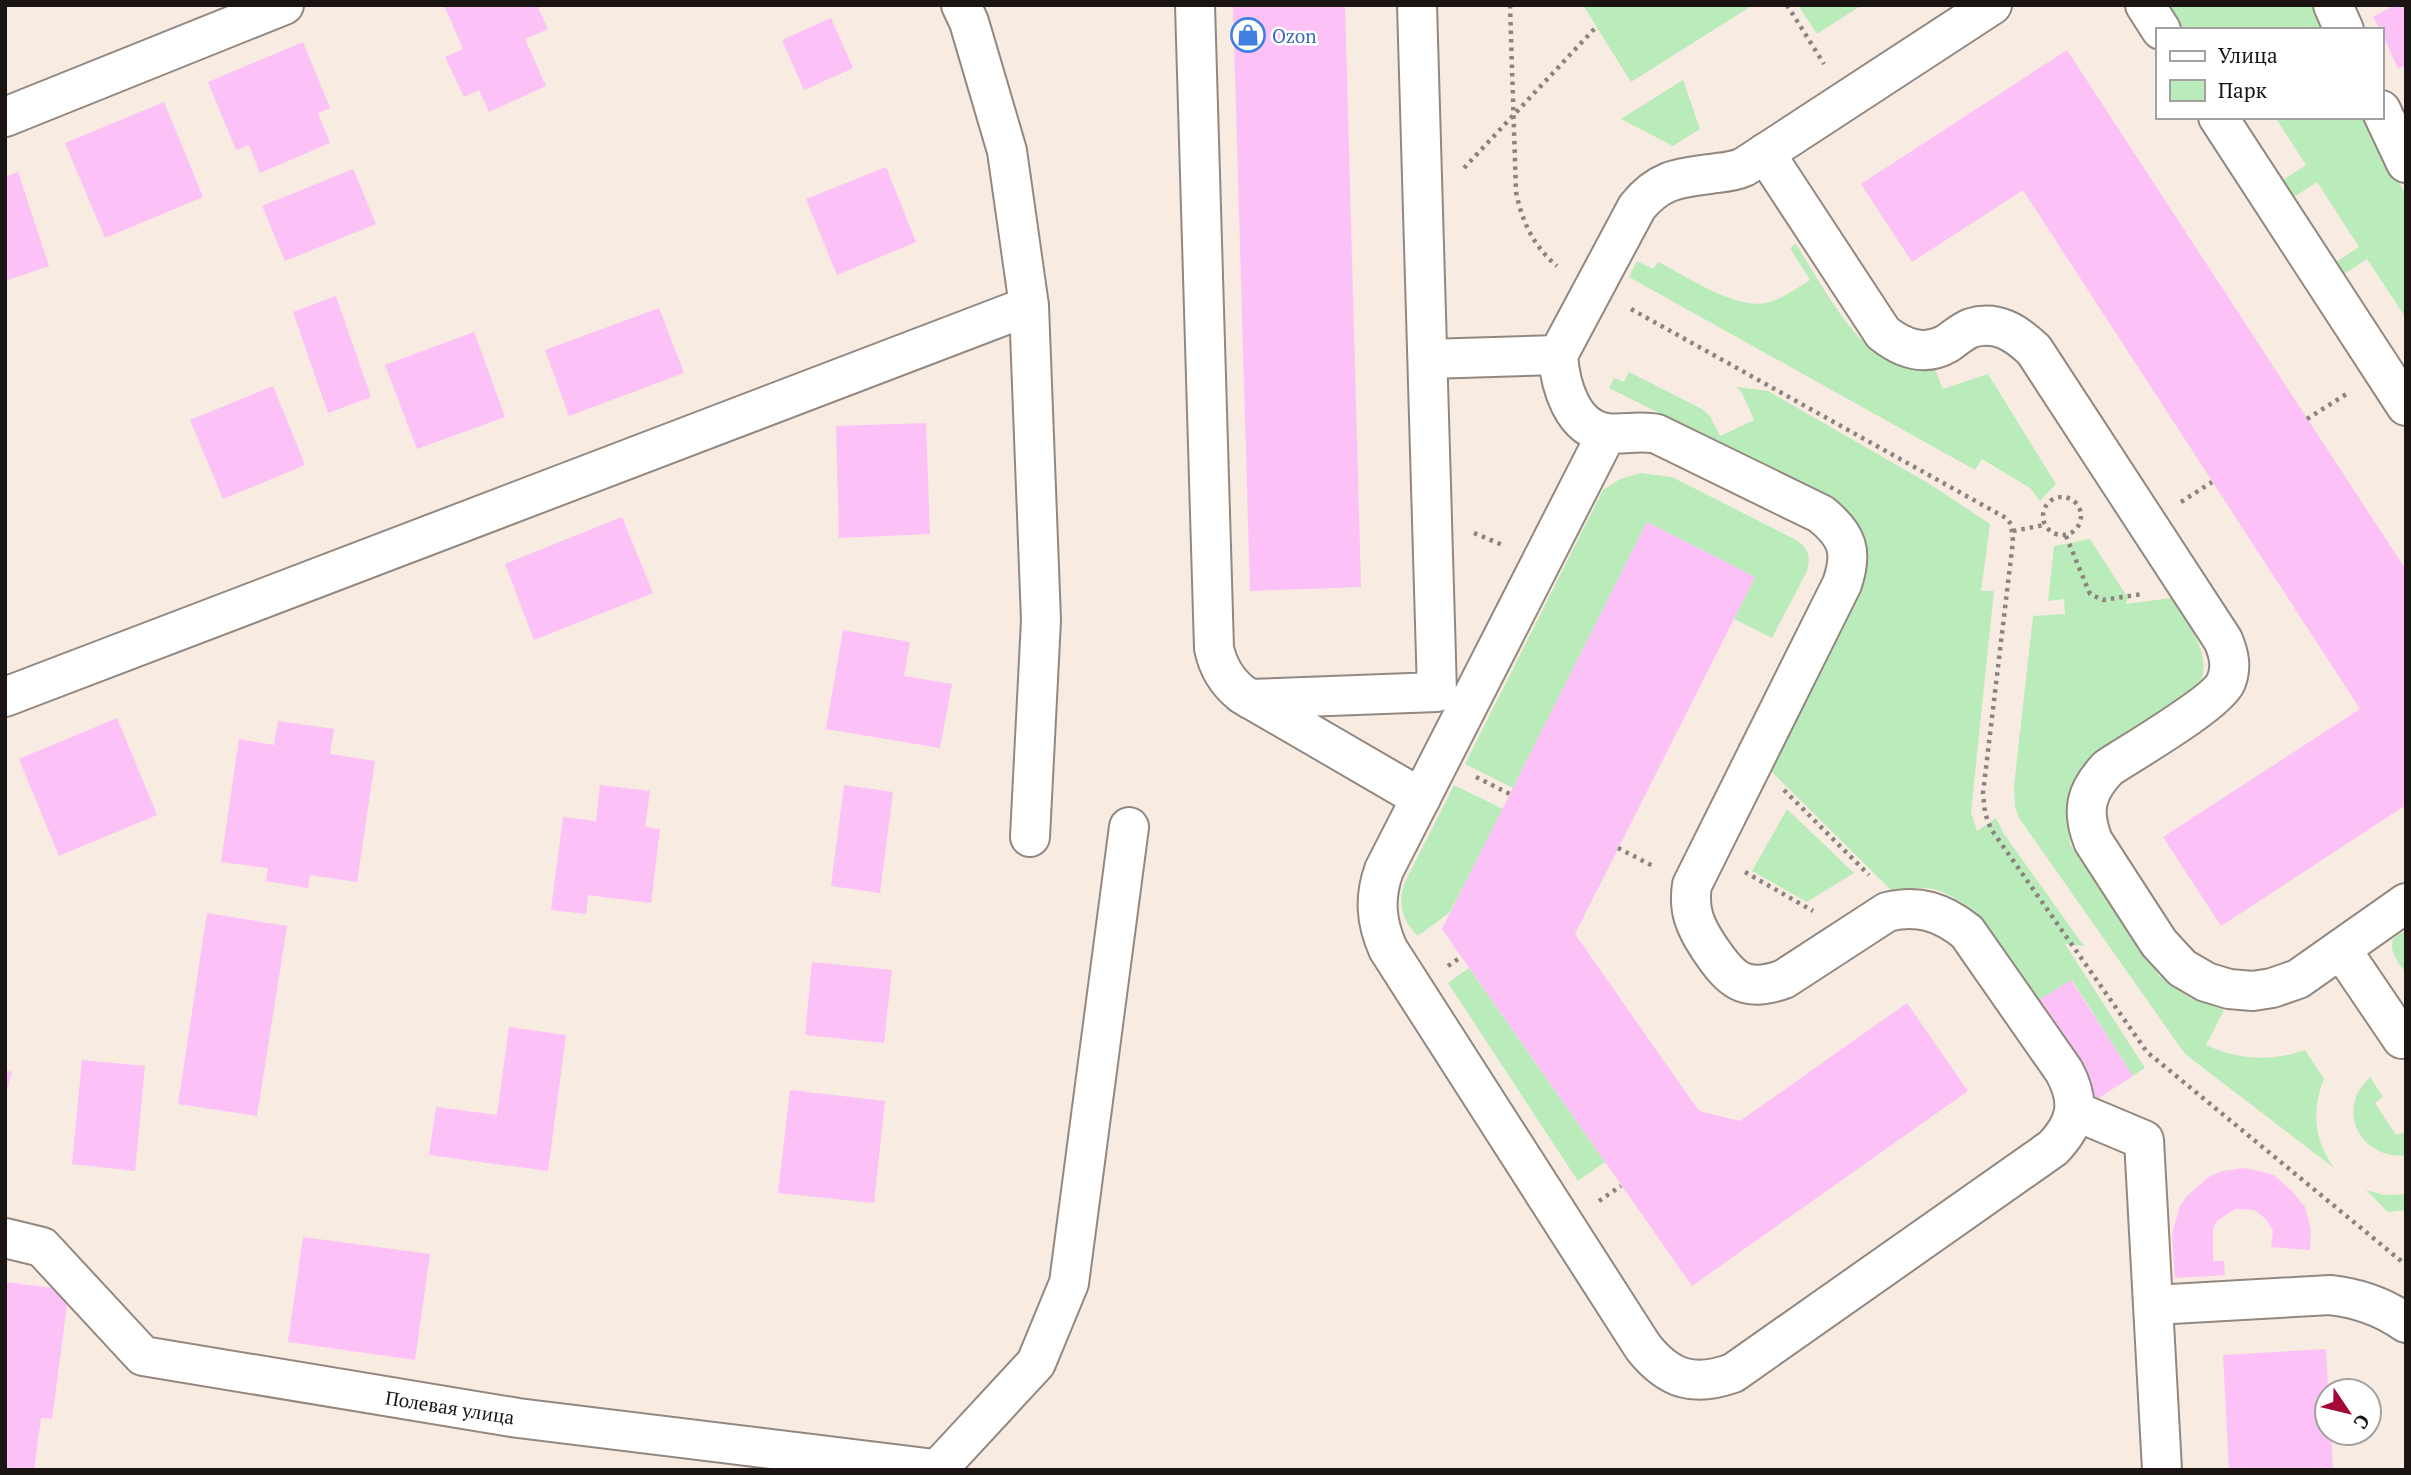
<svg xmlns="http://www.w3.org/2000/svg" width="2411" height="1475" font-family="'PT Serif',serif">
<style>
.green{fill:#baebbb}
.building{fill:#fcc1f6}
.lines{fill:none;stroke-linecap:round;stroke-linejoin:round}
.minor-casing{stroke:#938880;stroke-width:42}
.path{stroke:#8c837d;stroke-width:4.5;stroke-dasharray:3.5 5;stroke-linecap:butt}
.minor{stroke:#fff;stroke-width:38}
.labels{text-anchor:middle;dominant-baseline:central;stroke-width:5;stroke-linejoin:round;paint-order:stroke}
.shop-label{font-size:19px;fill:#366cbe;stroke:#fff;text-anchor:start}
.street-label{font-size:19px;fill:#1a1512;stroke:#fff}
</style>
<rect width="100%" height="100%" fill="#f8ebe2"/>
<g class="green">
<path d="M 1583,5 L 1753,5 L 1631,82 Z"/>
<path d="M 1798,5 L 1862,5 L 1817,34 Z"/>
<path d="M 2160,5 L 2317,5 L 2328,30 L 2176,30 Z"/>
<path d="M 1683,80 L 1700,129 L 1673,146 L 1621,119 Z"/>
<path d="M 2275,117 L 2369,117 L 2406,197 L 2406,318 L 2367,259 L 2341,276 L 2333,264 L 2359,247 L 2317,182 L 2291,199 L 2280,182 L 2306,165 Z"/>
<path d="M 1796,244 C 1814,272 1853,345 1883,355 C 1898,360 1917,360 1932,362 L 1943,389 L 1988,374 L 2056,484 L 2040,501 L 2030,488 L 1982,459 L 1975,470 L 1629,277 L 1637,261 L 1653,269 L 1658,262 C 1686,276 1734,309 1766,303 C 1782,299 1796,289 1810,280 L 1790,248 Z"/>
<path d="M 1629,372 L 1702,409 L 1710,416 L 1720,436 L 1754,420 L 1742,393 L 1736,387 L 1768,391 L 1928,483 L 1990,524 L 1981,591 L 1994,591 L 1971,812 L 1977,831 L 1996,818 L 2004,834 L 2084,946 L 2065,944 L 2145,1068 L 2133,1076 L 2072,980 L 2039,1000 L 2045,1010 C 1995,971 1978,864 1894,893 L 1767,767 L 1850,604 L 1821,494 L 1609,388 L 1614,378 L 1624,382 Z"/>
<path d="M 1641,473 L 1672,477 L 1796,540 C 1809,548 1811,557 1807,571 L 1772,638 L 1734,619 L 1755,577 L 1647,522 L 1513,788 L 1465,764 L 1603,490 L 1620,479 Z"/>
<path d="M 2090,539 L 2128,598 L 2126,604 L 2171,598 C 2187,625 2218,658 2196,689 L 2073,787 L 2067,810 L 2070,844 L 2159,976 L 2190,998 L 2224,1010 L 2206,1045 C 2239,1060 2270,1062 2305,1050 L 2324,1079 C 2311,1112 2314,1139 2334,1168 L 2185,1054 L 2019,818 L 2015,806 L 2014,786 L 2033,616 L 2065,614 L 2064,599 L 2048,601 L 2054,546 Z"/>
<path d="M 1454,785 L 1503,809 L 1450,912 L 1418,936 C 1402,921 1398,905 1404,884 Z"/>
<path d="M 1787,809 L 1854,873 L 1807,902 L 1752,871 Z"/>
<path d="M 2406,932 L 2406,973 C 2397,961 2379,938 2406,932 Z"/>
<path d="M 1469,968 L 1605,1162 L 1578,1181 L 1448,983 Z"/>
<path d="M 2370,1077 L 2383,1097 L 2375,1103 L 2396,1135 L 2406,1132 L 2406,1155 C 2375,1160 2346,1132 2355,1100 C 2357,1091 2364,1084 2370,1077 Z"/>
<path d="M 2366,1190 L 2384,1195 L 2406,1194 L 2406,1210 L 2388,1212 Z"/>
</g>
<g class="building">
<path d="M 444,5 L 537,5 L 548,29 L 525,39 L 546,86 L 489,112 L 479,90 L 464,97 L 445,57 L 463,49 Z"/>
<path d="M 1233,5 L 1345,5 L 1361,587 L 1250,591 Z"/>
<path d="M 2395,5 L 2406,5 L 2406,65 L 2398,69 L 2381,30 L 2373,17 Z"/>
<path d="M 831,18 L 853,68 L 804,90 L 782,40 Z"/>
<path d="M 303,42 L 330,108 L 318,113 L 330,143 L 260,173 L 249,145 L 236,150 L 208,82 Z"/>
<path d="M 2067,50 L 2406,570 L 2406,805 L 2221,926 L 2163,837 L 2360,709 L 2023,190 L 1912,262 L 1861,184 Z"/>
<path d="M 164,102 L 203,197 L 105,238 L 65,143 Z"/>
<path d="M 886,167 L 916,242 L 837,275 L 806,199 Z"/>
<path d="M 353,169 L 376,224 L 285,261 L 262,206 Z"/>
<path d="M 18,172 L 49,266 L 5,281 L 5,177 Z"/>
<path d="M 336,296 L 371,397 L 328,413 L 293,312 Z"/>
<path d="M 659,308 L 684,373 L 569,416 L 545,350 Z"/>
<path d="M 474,332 L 505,417 L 417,449 L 385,365 Z"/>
<path d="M 273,386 L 305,465 L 223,499 L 190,420 Z"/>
<path d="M 926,423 L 930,534 L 839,538 L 836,426 Z"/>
<path d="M 622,517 L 653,593 L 534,640 L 505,564 Z"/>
<path d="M 1647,522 L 1755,577 L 1575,934 L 1699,1111 L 1740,1121 L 1907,1003 L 1968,1091 L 1692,1286 L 1442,929 Z"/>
<path d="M 843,630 L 910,642 L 904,676 L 952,684 L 940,748 L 826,729 Z"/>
<path d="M 117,718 L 157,815 L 59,856 L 19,759 Z"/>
<path d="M 278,721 L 334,729 L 330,754 L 375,761 L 357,882 L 310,875 L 308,888 L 266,881 L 268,868 L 221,862 L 239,739 L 274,745 Z"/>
<path d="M 600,785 L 650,791 L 645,827 L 660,829 L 651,903 L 588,895 L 586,914 L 551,910 L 563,817 L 596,821 Z"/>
<path d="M 844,785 L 893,792 L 880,893 L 831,886 Z"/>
<path d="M 207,913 L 287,926 L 257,1116 L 178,1104 Z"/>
<path d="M 812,962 L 892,970 L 884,1043 L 805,1035 Z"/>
<path d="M 2071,980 L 2133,1076 L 2097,1099 L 2089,1087 L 2093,1084 L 2039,1000 Z"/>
<path d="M 509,1027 L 566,1035 L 548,1171 L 429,1155 L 436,1107 L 497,1115 Z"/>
<path d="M 82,1060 L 145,1066 L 135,1171 L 72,1164 Z"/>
<path d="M 5,1070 L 12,1072 L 6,1094 L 5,1094 Z"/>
<path d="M 790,1090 L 885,1101 L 874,1203 L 778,1193 Z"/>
<path d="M 2246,1168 L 2274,1175 L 2293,1192 L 2305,1207 L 2311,1229 L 2310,1250 L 2271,1247 L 2273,1231 L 2266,1219 L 2254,1210 L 2235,1209 L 2217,1221 L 2213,1229 L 2213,1261 L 2224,1261 L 2225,1275 L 2175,1278 L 2172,1234 L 2180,1206 L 2187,1196 L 2209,1177 L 2222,1171 Z"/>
<path d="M 303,1237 L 430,1254 L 415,1360 L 288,1342 Z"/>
<path d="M 5,1282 L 69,1290 L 52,1419 L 41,1418 L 34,1470 L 5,1470 Z"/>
<path d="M 2326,1349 L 2328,1391 L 2327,1433 L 2331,1433 L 2333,1470 L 2229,1470 L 2223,1355 Z"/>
</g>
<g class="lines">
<g class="minor-casing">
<g id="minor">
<path d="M 961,5 L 969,22 L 1007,151 L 1029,306 L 1041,620 L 1030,837"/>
<path d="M 1195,5 L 1214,648 C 1218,668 1227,682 1242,694 L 1421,798"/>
<path d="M 2145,5 L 2161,30"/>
<path d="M 2333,5 L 2344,30"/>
<path d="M 2381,110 L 2406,163"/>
<path d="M 5,117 L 284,5"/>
<path d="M 2218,117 L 2406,406"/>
<path d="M 1765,153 L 1883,333 C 1902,348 1924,357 1948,343 C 1955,338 1963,331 1971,328 C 1997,320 2016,333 2034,350 L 2223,640 C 2229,654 2232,667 2226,682 C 2217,703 2132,752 2108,768 C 2086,791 2081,810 2093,841 L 2159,943 L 2182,968 L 2206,982 L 2229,989 L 2253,991 L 2272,988 L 2298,979 L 2406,903"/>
<path d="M 1428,359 L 1558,355"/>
<path d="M 1607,433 L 1384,870 C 1374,898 1376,922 1388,949 L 1643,1347 C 1669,1380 1694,1387 1733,1373 L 2053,1148 C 2077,1123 2081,1102 2064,1071 L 1967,932 C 1942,912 1918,904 1887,912 L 1784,979 C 1743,994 1730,979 1708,946 C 1695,926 1688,910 1692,885 L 1842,584 C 1853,552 1848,536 1821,514 L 1657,434 C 1640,430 1624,435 1607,433 C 1572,429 1560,385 1558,355 L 1637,207 C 1661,177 1682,178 1717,173 C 1727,172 1735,171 1744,167 L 1992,5"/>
<path d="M 5,697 L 1029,306"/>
<path d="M 1250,699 L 1437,692 L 1417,5"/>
<path d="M 2341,949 L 2402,1039"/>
<path d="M 2075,1111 L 2144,1140 L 2162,1470"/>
<path d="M 5,1238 L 42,1247 L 143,1356 L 518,1418 L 943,1470"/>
<path d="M 2154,1305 L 2330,1295 C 2358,1298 2382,1306 2406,1323"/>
<path d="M 937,1470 L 1036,1363 L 1069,1283 L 1129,827"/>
</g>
</g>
<g class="path">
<path d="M 1510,5 L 1516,192 C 1522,221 1533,246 1557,266"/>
<path d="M 1787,5 L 1824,64"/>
<path d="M 1464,168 L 1597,26"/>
<path d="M 1631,309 L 2006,518 L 2011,524 L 2013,541 L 1983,793 L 1985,813 L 1991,829 L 2147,1052 L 2406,1265"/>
<path d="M 2307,419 L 2348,393"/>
<circle cx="2062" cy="516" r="19"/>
<path d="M 2181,502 L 2212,482"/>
<path d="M 2013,531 L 2044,525"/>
<path d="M 1474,533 L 1505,546"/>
<path d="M 2066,536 L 2090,594 L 2103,600 L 2143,594"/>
<path d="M 1476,777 L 1510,794"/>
<path d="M 1784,790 L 1869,875"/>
<path d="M 1618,848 L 1655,867"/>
<path d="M 1745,872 L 1813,911"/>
<path d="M 1448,966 L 1461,957"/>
<path d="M 1599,1201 L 1621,1186"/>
</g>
<use href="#minor" class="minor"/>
</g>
<defs>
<g id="shop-ring" transform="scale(1.75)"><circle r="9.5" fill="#fff" stroke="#3f7fe0" stroke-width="1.5"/><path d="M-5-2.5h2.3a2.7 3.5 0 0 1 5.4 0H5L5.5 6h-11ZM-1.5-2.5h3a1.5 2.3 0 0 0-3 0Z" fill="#3f7fe0"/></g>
</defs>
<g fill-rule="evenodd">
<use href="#shop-ring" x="1248" y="35"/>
</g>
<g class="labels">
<g class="shop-label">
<text x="1272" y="35">Ozon</text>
</g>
<g class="street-label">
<text transform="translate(450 1407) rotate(9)">Полевая улица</text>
</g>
</g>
<rect width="2411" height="1475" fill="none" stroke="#1a1512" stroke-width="14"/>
<rect x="2156" y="28" width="228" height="91" fill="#ffffff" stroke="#a3a1a0" stroke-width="2"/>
<rect x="2170" y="51" width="35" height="10" fill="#ffffff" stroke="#a3a1a0" stroke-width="2"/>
<text x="2218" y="63" font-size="21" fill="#1a1512">Улица</text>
<rect x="2170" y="80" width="35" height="21" fill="#baebbb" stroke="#a3a1a0" stroke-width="2"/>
<text x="2218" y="98" font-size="21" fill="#1a1512">Парк</text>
<g transform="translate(2348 1412) rotate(125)"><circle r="33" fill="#ffffff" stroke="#a3a1a0" stroke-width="2"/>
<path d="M0-5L12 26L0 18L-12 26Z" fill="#a40834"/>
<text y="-10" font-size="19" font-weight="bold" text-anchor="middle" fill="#1a1512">С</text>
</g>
</svg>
